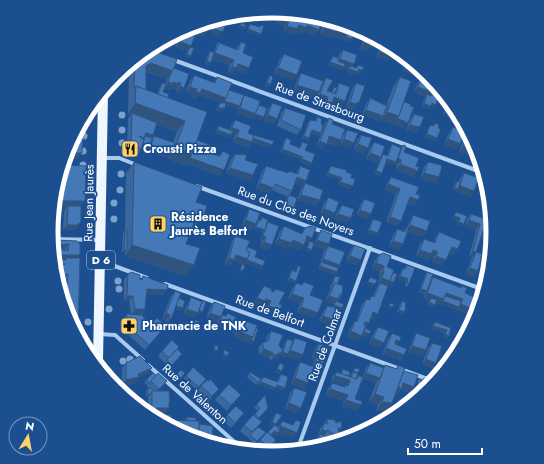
<svg xmlns="http://www.w3.org/2000/svg" width="544" height="464" font-family="Jost,sans-serif">
<style>
.lines{fill:none;stroke-linecap:round;stroke-linejoin:round}
.street{stroke:#a9c9ee;stroke-width:4}
.primary{stroke:#f0f6ff;stroke-width:10}
.tree{fill:#7ea0ca}
.wall{fill:#3a679d;fill-rule:evenodd}
.shaded-wall{fill:#305480}
.building{fill:#4478b7;stroke:#305480}
.labels{text-anchor:middle;dominant-baseline:central;stroke-width:3.5;stroke-linejoin:round;paint-order:stroke}
.shield{fill:#1b4f8f;stroke:#bbcadd;stroke-width:1}
.shield-label{font-size:11px;font-weight:bold;fill:#fff}
.street-label{font-size:12px;fill:#fff;stroke:#1b4f8f}
.poi-label{font-size:12px;font-weight:bold;fill:#fff;stroke:#1b4f8f;text-anchor:start}
.rim{fill:none;stroke:#fff;stroke-width:5}
</style>
<rect width="100%" height="100%" fill="#1b4f8f"/>
<g class="lines">
<g class="street">
<path d="M 171,59 L 481,172"/>
<path d="M 103,158 L 119,158 L 137,165"/>
<path d="M 196,186 L 482,289"/>
<path d="M 52,239 L 100,240"/>
<path d="M 101,261 L 147,278"/>
<path d="M 165,284 L 433,381"/>
<path d="M 99,334 L 115,335 L 143,360"/>
<path d="M 148,365 L 239,446"/>
<path d="M 298,448 L 370,248"/>
</g>
<path class="primary" d="M 98,361 L 103,94"/>
</g>
<g class="tree">
<circle cx="122" cy="115" r="3.5"/>
<circle cx="122" cy="130" r="3.5"/>
<circle cx="84" cy="136" r="3.5"/>
<circle cx="122" cy="143" r="3.5"/>
<circle cx="83" cy="151" r="3.5"/>
<circle cx="83" cy="165" r="3.5"/>
<circle cx="121" cy="174" r="3.5"/>
<circle cx="120" cy="190" r="3.5"/>
<circle cx="114" cy="203" r="3.5"/>
<circle cx="89" cy="213" r="3.5"/>
<circle cx="114" cy="219" r="3.5"/>
<circle cx="118" cy="281" r="3.5"/>
<circle cx="119" cy="289" r="3.5"/>
<circle cx="109" cy="309" r="3.5"/>
<circle cx="88" cy="322" r="3.5"/>
<circle cx="130" cy="359" r="3.5"/>
<circle cx="123" cy="361" r="3.5"/>
</g>
<g class="wall">
<path d="M 272,11 L 298,19 L 299,16 L 349,26 L 346,34 L 342,40 L 332,36 L 331,38 L 320,34 L 322,28 L 320,27 L 315,36 L 304,31 L 302,34 L 296,31 L 294,35 L 283,31 L 285,27 L 277,24 L 279,21 L 266,16 L 268,12 Z"/>
<path d="M 227,20 L 219,37 L 211,34 L 215,25 L 210,24 L 203,37 L 197,35 L 194,40 L 193,40 L 190,47 L 191,56 L 189,58 L 185,57 L 187,51 L 175,47 L 179,35 L 181,32 L 185,30 L 191,32 L 193,29 L 195,29 L 197,26 Z"/>
<path d="M 350,27 L 352,39 L 350,42 L 344,40 L 348,29 Z"/>
<path d="M 366,34 L 377,41 L 372,49 L 368,48 L 367,51 L 360,49 Z"/>
<path d="M 218,42 L 236,49 L 241,42 L 243,53 L 245,74 L 235,70 L 232,74 L 228,72 L 230,65 L 212,59 L 209,65 L 205,64 L 208,54 L 210,51 L 214,53 L 216,45 Z"/>
<path d="M 381,44 L 393,52 L 388,61 L 376,57 Z"/>
<path d="M 343,50 L 352,67 L 356,68 L 358,65 L 361,73 L 358,72 L 356,75 L 347,72 L 348,69 L 344,67 L 342,70 L 328,65 L 333,56 L 338,58 L 339,55 Z"/>
<path d="M 153,51 L 174,68 L 184,88 L 180,93 L 176,92 L 177,89 L 175,88 L 174,89 L 170,88 L 169,90 L 165,88 L 163,92 L 197,140 L 210,153 L 220,176 L 186,163 L 185,165 L 168,159 L 168,158 L 147,151 L 149,146 L 147,149 L 142,147 L 141,149 L 137,155 L 127,149 L 128,119 L 130,115 L 128,114 L 129,67 ZM 146,72 L 167,79 L 165,84 L 162,83 L 160,86 L 157,94 L 146,90 ZM 156,124 L 177,132 L 173,143 L 154,136 L 152,138 L 151,138 Z"/>
<path d="M 393,52 L 423,72 L 419,77 L 403,71 L 406,64 L 391,59 Z"/>
<path d="M 284,54 L 293,80 L 274,73 L 280,59 Z"/>
<path d="M 301,73 L 322,83 L 326,78 L 327,91 L 331,92 L 334,87 L 336,88 L 339,83 L 341,107 L 332,103 L 328,109 L 323,107 L 324,102 L 316,99 L 318,94 L 315,98 L 294,91 L 297,79 Z"/>
<path d="M 194,75 L 213,83 L 217,77 L 229,90 L 242,98 L 244,95 L 259,105 L 264,117 L 262,120 L 253,117 L 252,119 L 236,113 L 238,109 L 226,105 L 225,108 L 223,111 L 216,111 L 218,106 L 221,103 L 199,95 L 196,99 L 192,97 L 193,95 L 186,92 L 190,81 Z"/>
<path d="M 270,75 L 269,87 L 265,86 L 268,78 Z"/>
<path d="M 400,77 L 404,102 L 404,128 L 381,120 L 382,117 L 379,121 L 362,115 L 366,104 L 370,98 L 386,106 L 394,85 Z"/>
<path d="M 420,79 L 435,89 L 434,108 L 431,106 L 429,109 L 422,106 L 425,97 L 414,92 L 417,85 Z"/>
<path d="M 356,83 L 355,109 L 353,108 L 352,110 L 346,108 L 352,89 Z"/>
<path d="M 446,102 L 457,119 L 456,120 L 443,115 L 447,105 L 445,104 Z"/>
<path d="M 272,103 L 273,124 L 264,121 L 268,109 Z"/>
<path d="M 285,108 L 301,130 L 297,135 L 277,126 L 281,113 Z"/>
<path d="M 414,114 L 416,133 L 406,130 L 410,119 Z"/>
<path d="M 317,117 L 321,124 L 319,136 L 311,133 L 309,138 L 308,141 L 302,139 L 308,122 L 310,120 L 315,121 Z"/>
<path d="M 329,118 L 337,146 L 327,143 L 323,149 L 316,147 L 325,123 Z"/>
<path d="M 235,120 L 248,133 L 270,148 L 252,142 L 248,148 L 233,142 L 235,136 L 231,134 L 229,138 L 215,133 L 219,126 L 230,130 L 231,126 Z"/>
<path d="M 435,123 L 437,138 L 435,141 L 425,137 L 428,128 L 430,125 L 433,126 Z"/>
<path d="M 453,127 L 456,149 L 444,145 L 449,133 Z"/>
<path d="M 347,130 L 350,149 L 340,145 L 343,135 Z"/>
<path d="M 361,135 L 364,154 L 354,150 L 357,140 Z"/>
<path d="M 75,136 L 78,159 L 68,159 L 68,156 L 66,156 L 68,147 Z"/>
<path d="M 467,136 L 469,155 L 459,152 L 463,141 Z"/>
<path d="M 286,138 L 290,144 L 299,148 L 302,142 L 305,150 L 312,163 L 310,166 L 300,162 L 301,159 L 280,152 L 284,141 Z"/>
<path d="M 374,142 L 381,156 L 383,154 L 387,156 L 390,147 L 392,144 L 401,148 L 403,145 L 404,152 L 416,166 L 414,177 L 396,170 L 397,165 L 394,164 L 394,165 L 386,162 L 382,173 L 380,176 L 374,174 L 381,158 L 377,163 L 366,159 L 370,148 Z"/>
<path d="M 235,154 L 245,160 L 253,175 L 250,181 L 226,173 L 231,159 Z"/>
<path d="M 134,162 L 196,202 L 196,225 L 193,224 L 186,244 L 186,276 L 125,256 L 125,252 L 122,252 L 123,233 L 125,230 L 126,173 Z"/>
<path d="M 428,162 L 439,177 L 435,183 L 420,179 L 424,167 Z"/>
<path d="M 64,165 L 85,201 L 81,206 L 81,222 L 77,228 L 73,230 L 63,230 L 64,212 L 60,212 L 56,220 L 55,220 L 54,230 L 51,230 Z"/>
<path d="M 266,166 L 288,173 L 289,171 L 296,173 L 300,166 L 302,186 L 294,183 L 292,191 L 288,197 L 272,190 L 269,193 L 256,189 L 262,171 Z"/>
<path d="M 331,166 L 346,172 L 351,178 L 351,189 L 338,184 L 340,180 L 326,176 L 329,169 Z"/>
<path d="M 464,173 L 474,191 L 471,197 L 453,190 L 455,183 L 457,181 L 459,181 L 460,179 Z"/>
<path d="M 391,177 L 416,194 L 414,206 L 407,203 L 401,221 L 397,226 L 386,222 L 396,194 L 385,190 L 387,183 Z"/>
<path d="M 305,183 L 320,200 L 316,206 L 297,200 L 301,189 Z"/>
<path d="M 289,195 L 292,211 L 284,208 L 287,198 Z"/>
<path d="M 328,197 L 331,219 L 320,214 L 324,203 Z"/>
<path d="M 364,199 L 371,214 L 367,219 L 357,215 L 360,205 Z"/>
<path d="M 342,205 L 347,223 L 334,219 L 338,210 Z"/>
<path d="M 249,209 L 252,229 L 242,226 L 246,215 Z"/>
<path d="M 456,212 L 462,226 L 457,224 L 458,221 L 453,219 L 454,215 Z"/>
<path d="M 471,214 L 481,218 L 483,214 L 493,232 L 492,238 L 485,236 L 484,238 L 481,237 L 476,252 L 478,271 L 474,277 L 466,274 L 472,258 L 469,257 L 476,230 L 465,226 L 467,219 Z"/>
<path d="M 413,215 L 423,237 L 408,232 L 399,250 L 389,246 L 393,235 L 397,229 L 403,231 L 407,227 Z"/>
<path d="M 262,217 L 267,225 L 268,222 L 272,245 L 268,250 L 260,248 L 262,242 L 260,241 L 263,232 L 254,229 L 257,223 L 259,220 L 260,220 Z"/>
<path d="M 373,219 L 376,236 L 367,233 L 371,222 Z"/>
<path d="M 284,226 L 301,234 L 305,228 L 312,238 L 308,243 L 305,242 L 300,250 L 289,246 L 288,249 L 275,244 L 280,231 Z"/>
<path d="M 321,230 L 329,244 L 325,250 L 314,246 L 317,236 Z"/>
<path d="M 439,232 L 454,255 L 449,253 L 442,265 L 432,262 L 434,257 L 431,256 L 428,260 L 416,256 L 420,244 L 424,239 L 434,242 L 435,238 Z"/>
<path d="M 235,236 L 248,247 L 255,257 L 263,266 L 261,269 L 245,263 L 244,265 L 233,261 L 230,265 L 225,264 L 232,241 Z"/>
<path d="M 55,240 L 77,241 L 78,258 L 78,329 L 77,331 L 68,316 L 62,287 L 64,285 L 64,280 L 61,280 L 58,265 L 61,260 L 57,260 L 53,242 Z"/>
<path d="M 354,245 L 361,260 L 357,265 L 346,261 L 350,251 Z"/>
<path d="M 328,246 L 340,265 L 335,275 L 318,269 L 324,251 Z"/>
<path d="M 379,255 L 387,267 L 393,273 L 394,282 L 392,285 L 388,284 L 387,286 L 374,320 L 371,318 L 369,323 L 365,328 L 370,334 L 368,337 L 362,335 L 358,341 L 347,337 L 351,327 L 355,321 L 356,322 L 362,304 L 366,299 L 368,300 L 371,296 L 373,296 L 376,289 L 379,284 L 378,283 L 380,277 L 379,276 L 380,272 L 372,269 L 375,260 Z"/>
<path d="M 407,265 L 409,284 L 407,287 L 405,286 L 406,282 L 398,279 L 401,271 L 403,268 L 404,269 Z"/>
<path d="M 298,266 L 294,283 L 287,281 L 290,273 L 292,270 L 295,271 Z"/>
<path d="M 427,272 L 431,280 L 433,277 L 461,287 L 462,286 L 474,316 L 441,304 L 440,305 L 436,303 L 433,307 L 427,305 L 429,301 L 423,299 L 425,294 L 419,292 L 425,275 Z"/>
<path d="M 128,274 L 140,280 L 143,276 L 167,290 L 163,295 L 146,295 L 145,309 L 142,315 L 149,324 L 162,331 L 145,350 L 126,333 L 123,327 L 123,320 L 127,314 L 131,314 L 129,301 L 124,301 L 124,280 Z"/>
<path d="M 335,276 L 337,284 L 342,295 L 338,301 L 337,300 L 336,302 L 342,308 L 340,311 L 337,310 L 334,320 L 330,325 L 319,321 L 323,312 L 327,306 L 333,307 L 334,304 L 325,301 L 331,288 L 330,288 L 333,279 Z"/>
<path d="M 304,282 L 310,295 L 314,318 L 297,312 L 300,304 L 288,299 L 292,289 L 296,283 L 301,285 Z"/>
<path d="M 264,286 L 273,291 L 275,289 L 280,310 L 276,315 L 265,311 L 267,307 L 263,305 L 261,307 L 253,304 Z"/>
<path d="M 175,291 L 179,298 L 181,311 L 175,309 L 167,325 L 165,324 L 166,320 L 162,319 L 171,296 Z"/>
<path d="M 191,297 L 201,314 L 198,313 L 195,318 L 183,314 L 188,303 Z"/>
<path d="M 402,301 L 405,312 L 403,314 L 397,312 L 400,304 Z"/>
<path d="M 214,302 L 221,315 L 225,316 L 227,313 L 235,319 L 236,330 L 234,333 L 217,326 L 219,319 L 217,322 L 206,318 L 210,307 Z"/>
<path d="M 242,320 L 252,344 L 234,337 L 238,325 Z"/>
<path d="M 435,322 L 451,328 L 447,338 L 443,337 L 445,333 L 431,329 L 433,325 Z"/>
<path d="M 378,327 L 380,348 L 369,344 L 374,332 Z"/>
<path d="M 271,331 L 282,351 L 285,342 L 287,339 L 293,341 L 295,338 L 303,355 L 299,360 L 287,356 L 286,357 L 281,355 L 281,353 L 279,357 L 270,361 L 269,358 L 260,355 L 258,348 L 262,343 L 265,342 L 267,336 Z"/>
<path d="M 392,333 L 397,345 L 404,355 L 401,360 L 382,354 L 388,339 Z"/>
<path d="M 416,333 L 422,356 L 408,352 L 413,339 Z"/>
<path d="M 432,343 L 436,363 L 432,368 L 422,364 L 428,348 Z"/>
<path d="M 319,344 L 329,347 L 321,369 L 318,375 L 312,373 L 304,389 L 291,384 L 297,367 L 300,362 L 312,366 L 314,361 L 311,360 L 315,349 Z"/>
<path d="M 179,347 L 177,350 L 182,354 L 170,368 L 158,356 L 162,351 Z"/>
<path d="M 440,361 L 445,363 L 434,372 L 438,364 Z"/>
<path d="M 126,363 L 148,373 L 139,377 L 136,383 L 122,386 L 122,368 Z"/>
<path d="M 370,363 L 384,368 L 385,365 L 396,369 L 398,365 L 404,371 L 410,393 L 401,389 L 398,394 L 396,393 L 392,403 L 386,411 L 376,411 L 378,405 L 369,402 L 376,383 L 363,379 L 355,399 L 357,411 L 342,406 L 344,401 L 326,395 L 328,389 L 332,383 L 344,387 L 345,385 L 331,381 L 332,377 L 336,372 L 341,373 L 343,369 L 349,376 L 350,376 L 355,368 L 358,374 L 356,378 L 358,376 L 363,377 L 366,368 Z"/>
<path d="M 250,372 L 262,379 L 264,377 L 277,382 L 279,377 L 281,374 L 283,390 L 276,388 L 274,390 L 260,385 L 259,382 L 256,385 L 247,377 Z"/>
<path d="M 177,374 L 183,376 L 179,381 L 175,377 Z"/>
<path d="M 156,376 L 167,381 L 158,391 L 169,405 L 165,414 L 156,413 L 156,414 L 171,420 L 185,420 L 187,417 L 196,421 L 199,424 L 212,441 L 187,436 L 144,407 L 148,408 L 148,397 L 146,397 L 146,391 L 148,388 L 149,388 L 147,386 L 148,386 L 144,383 L 146,380 Z"/>
<path d="M 186,376 L 204,382 L 197,390 L 184,378 Z"/>
<path d="M 424,378 L 428,388 L 411,400 L 418,382 L 419,379 L 422,380 Z"/>
<path d="M 201,386 L 219,389 L 208,402 L 197,392 Z"/>
<path d="M 294,388 L 301,408 L 297,413 L 285,409 L 290,393 Z"/>
<path d="M 219,395 L 237,400 L 227,411 L 215,400 Z"/>
<path d="M 256,405 L 268,408 L 258,419 L 262,422 L 258,427 L 266,432 L 255,444 L 240,431 L 244,425 L 258,411 L 254,408 Z"/>
<path d="M 276,413 L 275,425 L 278,427 L 282,421 L 293,438 L 279,433 L 277,436 L 272,434 L 271,435 L 276,440 L 272,445 L 266,452 L 263,451 L 257,445 L 260,440 L 274,426 L 270,425 L 274,416 Z"/>
<path d="M 227,415 L 240,419 L 231,428 L 223,421 Z"/>
<path d="M 327,419 L 336,423 L 342,428 L 335,438 L 332,439 L 335,440 L 314,445 L 316,440 L 318,436 L 320,429 Z"/>
</g>
<g class="shaded-wall">
<path d="M 271,11 L 282,15 L 279,21 L 266,16 Z"/>
<path d="M 281,19 L 289,21 L 285,27 L 277,24 Z"/>
<path d="M 322,21 L 326,23 L 322,28 L 318,27 Z"/>
<path d="M 217,22 L 215,25 L 210,23 Z"/>
<path d="M 307,25 L 319,30 L 315,36 L 304,31 L 302,34 L 296,31 L 294,35 L 283,31 L 287,26 Z"/>
<path d="M 240,26 L 246,27 L 244,30 L 238,28 Z"/>
<path d="M 324,28 L 336,30 L 346,34 L 342,40 L 332,36 L 331,38 L 320,34 Z"/>
<path d="M 200,29 L 207,32 L 203,37 L 197,35 L 194,40 L 192,39 Z"/>
<path d="M 215,29 L 223,32 L 219,37 L 211,34 Z"/>
<path d="M 248,29 L 261,34 L 259,36 L 246,32 Z"/>
<path d="M 346,37 L 352,39 L 350,42 L 344,40 Z"/>
<path d="M 172,38 L 174,40 L 170,45 L 165,43 Z"/>
<path d="M 179,41 L 191,46 L 187,51 L 175,47 Z"/>
<path d="M 372,42 L 376,44 L 372,49 L 368,48 L 367,51 L 360,49 L 364,43 Z"/>
<path d="M 380,52 L 391,56 L 388,61 L 376,57 Z"/>
<path d="M 215,53 L 234,60 L 230,65 L 211,58 Z"/>
<path d="M 395,53 L 407,62 L 406,64 L 391,59 Z"/>
<path d="M 187,54 L 191,56 L 189,58 L 185,57 Z"/>
<path d="M 340,59 L 354,64 L 350,69 L 359,69 L 363,70 L 361,73 L 358,72 L 356,75 L 347,72 L 350,66 L 348,69 L 344,67 L 342,70 L 328,65 L 330,62 L 336,64 Z"/>
<path d="M 207,61 L 211,63 L 209,65 L 205,64 Z"/>
<path d="M 151,63 L 173,71 L 167,79 L 145,71 L 146,66 Z"/>
<path d="M 238,64 L 249,68 L 245,74 L 235,70 L 232,74 L 228,72 L 232,67 Z"/>
<path d="M 407,66 L 420,70 L 423,72 L 419,77 L 403,71 Z"/>
<path d="M 278,68 L 297,75 L 293,80 L 274,73 Z"/>
<path d="M 168,82 L 178,82 L 181,83 L 177,89 L 175,88 L 174,89 L 170,88 L 169,90 L 164,88 Z"/>
<path d="M 267,83 L 271,84 L 269,87 L 265,86 Z"/>
<path d="M 297,85 L 319,92 L 315,98 L 294,91 Z"/>
<path d="M 180,86 L 184,88 L 180,93 L 176,92 Z"/>
<path d="M 190,87 L 197,89 L 193,95 L 186,92 Z"/>
<path d="M 418,87 L 434,93 L 430,98 L 427,94 L 425,97 L 414,92 Z"/>
<path d="M 202,89 L 226,98 L 240,106 L 238,109 L 199,95 L 196,99 L 192,97 L 196,91 Z"/>
<path d="M 320,94 L 328,97 L 324,102 L 316,99 Z"/>
<path d="M 334,97 L 345,101 L 341,107 L 332,103 L 328,109 L 323,107 L 327,101 Z"/>
<path d="M 350,102 L 357,102 L 359,103 L 355,109 L 353,108 L 352,110 L 346,108 Z"/>
<path d="M 135,103 L 185,121 L 177,132 L 132,115 L 132,113 L 130,115 L 128,114 Z"/>
<path d="M 432,103 L 436,105 L 434,108 L 431,106 L 429,109 L 422,106 L 424,104 Z"/>
<path d="M 218,108 L 225,108 L 223,111 L 216,111 Z"/>
<path d="M 240,108 L 264,117 L 262,120 L 253,117 L 252,119 L 236,113 Z"/>
<path d="M 366,110 L 383,116 L 379,121 L 362,115 Z"/>
<path d="M 387,112 L 399,116 L 408,123 L 404,128 L 381,120 Z"/>
<path d="M 445,112 L 455,116 L 457,119 L 456,120 L 443,115 Z"/>
<path d="M 268,115 L 277,119 L 273,124 L 264,121 Z"/>
<path d="M 410,125 L 420,127 L 416,133 L 406,130 Z"/>
<path d="M 232,128 L 239,130 L 235,136 L 228,133 Z"/>
<path d="M 217,130 L 231,135 L 229,138 L 215,133 Z"/>
<path d="M 312,130 L 321,133 L 319,136 L 310,133 Z"/>
<path d="M 146,133 L 153,135 L 149,141 L 135,142 Z"/>
<path d="M 427,134 L 437,138 L 435,141 L 425,137 Z"/>
<path d="M 246,136 L 272,145 L 270,148 L 244,139 Z"/>
<path d="M 304,136 L 309,138 L 308,141 L 302,139 Z"/>
<path d="M 329,136 L 341,140 L 337,146 L 325,142 Z"/>
<path d="M 237,137 L 252,142 L 248,148 L 233,142 Z"/>
<path d="M 344,139 L 354,143 L 350,149 L 340,145 Z"/>
<path d="M 448,139 L 460,144 L 456,149 L 444,145 Z"/>
<path d="M 320,141 L 327,144 L 323,149 L 316,147 Z"/>
<path d="M 142,143 L 149,146 L 147,149 L 140,146 Z"/>
<path d="M 358,144 L 368,148 L 364,154 L 354,150 Z"/>
<path d="M 151,145 L 172,153 L 168,158 L 147,151 Z"/>
<path d="M 463,146 L 473,150 L 469,155 L 459,152 Z"/>
<path d="M 175,148 L 192,154 L 224,170 L 220,176 L 186,163 L 185,165 L 168,159 Z"/>
<path d="M 282,149 L 303,157 L 301,159 L 280,152 Z"/>
<path d="M 69,150 L 72,150 L 68,156 L 66,156 L 67,153 Z"/>
<path d="M 72,153 L 82,153 L 78,159 L 68,159 Z"/>
<path d="M 370,153 L 381,157 L 377,163 L 366,159 Z"/>
<path d="M 473,153 L 478,154 L 478,158 L 471,155 Z"/>
<path d="M 398,158 L 401,160 L 397,165 L 394,164 L 394,165 L 385,162 L 387,159 L 395,162 Z"/>
<path d="M 302,159 L 312,163 L 310,166 L 300,162 Z"/>
<path d="M 400,164 L 418,171 L 414,177 L 396,170 Z"/>
<path d="M 230,168 L 253,175 L 250,181 L 226,173 Z"/>
<path d="M 376,171 L 382,173 L 380,176 L 374,174 Z"/>
<path d="M 328,173 L 342,178 L 340,180 L 326,176 Z"/>
<path d="M 424,173 L 439,177 L 435,183 L 420,179 Z"/>
<path d="M 297,177 L 306,181 L 302,186 L 293,183 Z"/>
<path d="M 340,182 L 353,186 L 351,189 L 338,184 Z"/>
<path d="M 260,183 L 273,188 L 269,193 L 256,189 Z"/>
<path d="M 388,184 L 400,189 L 396,194 L 385,190 Z"/>
<path d="M 460,186 L 474,191 L 471,197 L 453,190 L 455,188 L 458,189 Z"/>
<path d="M 301,195 L 320,200 L 316,206 L 297,200 Z"/>
<path d="M 410,197 L 418,200 L 414,206 L 406,202 Z"/>
<path d="M 57,201 L 85,201 L 77,212 L 68,206 L 64,212 L 55,212 Z"/>
<path d="M 286,205 L 294,208 L 292,211 L 284,208 Z"/>
<path d="M 324,209 L 335,213 L 331,219 L 320,214 Z"/>
<path d="M 360,210 L 371,214 L 367,219 L 357,215 Z"/>
<path d="M 198,212 L 204,215 L 196,225 L 190,223 Z"/>
<path d="M 55,214 L 60,215 L 56,220 L 53,220 Z"/>
<path d="M 338,214 L 351,218 L 347,223 L 334,219 Z"/>
<path d="M 454,216 L 460,218 L 458,221 L 453,219 Z"/>
<path d="M 390,217 L 401,221 L 397,226 L 386,222 Z"/>
<path d="M 246,220 L 256,224 L 252,229 L 242,226 Z"/>
<path d="M 469,220 L 480,224 L 476,230 L 465,226 Z"/>
<path d="M 81,222 L 77,228 L 73,230 L 63,230 L 67,225 Z"/>
<path d="M 459,222 L 464,224 L 462,226 L 457,224 Z"/>
<path d="M 53,224 L 58,224 L 54,230 L 51,230 Z"/>
<path d="M 410,225 L 427,231 L 423,237 L 406,231 Z"/>
<path d="M 256,227 L 265,230 L 263,232 L 254,229 Z"/>
<path d="M 369,230 L 378,233 L 376,236 L 367,233 Z"/>
<path d="M 488,230 L 493,232 L 492,238 L 485,236 L 484,238 L 479,236 L 483,231 Z"/>
<path d="M 263,236 L 266,237 L 262,242 L 260,241 Z"/>
<path d="M 307,236 L 312,238 L 308,243 L 303,242 Z"/>
<path d="M 279,239 L 293,240 L 304,245 L 300,250 L 289,246 L 288,249 L 275,244 Z"/>
<path d="M 317,240 L 329,244 L 325,250 L 314,246 Z"/>
<path d="M 393,241 L 403,244 L 399,250 L 389,246 Z"/>
<path d="M 264,242 L 272,245 L 268,250 L 260,248 Z"/>
<path d="M 69,244 L 65,249 L 55,250 L 55,247 L 54,248 L 54,246 L 55,245 Z"/>
<path d="M 132,245 L 194,265 L 186,276 L 125,256 Z"/>
<path d="M 452,247 L 458,249 L 454,255 L 448,252 Z"/>
<path d="M 307,248 L 312,250 L 310,253 L 306,251 Z"/>
<path d="M 124,250 L 127,250 L 125,252 L 122,252 Z"/>
<path d="M 420,250 L 433,250 L 438,252 L 434,257 L 431,256 L 428,260 L 416,256 Z"/>
<path d="M 473,251 L 476,252 L 472,258 L 469,257 Z"/>
<path d="M 56,255 L 80,255 L 76,261 L 66,258 L 64,261 L 57,260 Z"/>
<path d="M 236,255 L 248,259 L 263,266 L 261,269 L 245,263 L 244,265 L 233,261 L 230,265 L 225,264 L 229,258 Z"/>
<path d="M 350,256 L 361,260 L 357,265 L 346,261 Z"/>
<path d="M 436,256 L 446,260 L 442,265 L 432,262 Z"/>
<path d="M 323,259 L 340,265 L 336,271 L 321,262 Z"/>
<path d="M 376,263 L 384,266 L 380,272 L 372,269 Z"/>
<path d="M 320,266 L 337,272 L 335,275 L 318,269 Z"/>
<path d="M 470,268 L 478,271 L 474,277 L 466,274 Z"/>
<path d="M 240,270 L 243,271 L 241,274 L 238,273 Z"/>
<path d="M 383,271 L 384,271 L 380,277 L 379,276 Z"/>
<path d="M 68,274 L 64,280 L 61,280 L 59,275 Z"/>
<path d="M 400,276 L 408,279 L 406,282 L 398,279 Z"/>
<path d="M 289,278 L 296,281 L 294,283 L 287,281 Z"/>
<path d="M 382,278 L 394,282 L 392,285 L 388,284 L 386,286 L 378,283 Z"/>
<path d="M 368,282 L 375,284 L 373,287 L 366,284 Z"/>
<path d="M 147,289 L 167,290 L 163,295 L 143,295 Z"/>
<path d="M 421,289 L 427,291 L 425,294 L 419,292 Z"/>
<path d="M 63,292 L 67,292 L 64,297 Z"/>
<path d="M 427,293 L 444,299 L 459,307 L 457,310 L 441,304 L 440,305 L 430,301 L 431,298 L 429,301 L 423,299 Z"/>
<path d="M 446,293 L 463,299 L 459,304 L 443,299 Z"/>
<path d="M 292,294 L 304,298 L 300,304 L 288,299 Z"/>
<path d="M 127,296 L 133,296 L 129,301 L 124,301 Z"/>
<path d="M 329,296 L 338,299 L 334,304 L 325,301 Z"/>
<path d="M 257,298 L 266,299 L 271,301 L 267,307 L 263,305 L 261,307 L 253,304 Z"/>
<path d="M 429,302 L 435,305 L 433,307 L 427,305 Z"/>
<path d="M 461,304 L 477,311 L 474,316 L 457,310 Z"/>
<path d="M 175,305 L 183,308 L 181,311 L 173,308 Z"/>
<path d="M 334,305 L 342,308 L 340,311 L 332,308 Z"/>
<path d="M 269,306 L 280,310 L 276,315 L 265,311 Z"/>
<path d="M 389,306 L 393,307 L 391,310 L 387,308 Z"/>
<path d="M 301,307 L 318,313 L 314,318 L 297,312 Z"/>
<path d="M 135,309 L 145,309 L 141,315 L 131,315 Z"/>
<path d="M 187,309 L 199,310 L 203,312 L 201,314 L 198,313 L 195,318 L 183,314 Z"/>
<path d="M 399,310 L 405,312 L 403,314 L 397,312 Z"/>
<path d="M 373,312 L 378,314 L 374,320 L 369,318 Z"/>
<path d="M 166,313 L 170,315 L 166,320 L 162,319 Z"/>
<path d="M 210,313 L 221,317 L 217,322 L 206,318 Z"/>
<path d="M 323,316 L 334,320 L 330,325 L 319,321 Z"/>
<path d="M 169,318 L 171,319 L 167,325 L 165,324 Z"/>
<path d="M 365,322 L 369,323 L 365,329 L 361,327 Z"/>
<path d="M 219,323 L 236,330 L 234,333 L 217,326 Z"/>
<path d="M 193,326 L 196,328 L 194,330 L 191,329 Z"/>
<path d="M 433,326 L 447,330 L 445,333 L 431,329 Z"/>
<path d="M 238,331 L 253,337 L 254,341 L 252,344 L 234,337 Z"/>
<path d="M 351,331 L 362,336 L 358,341 L 347,337 Z"/>
<path d="M 363,331 L 370,334 L 368,337 L 361,334 Z"/>
<path d="M 445,334 L 449,336 L 447,338 L 443,337 Z"/>
<path d="M 460,335 L 463,336 L 461,339 L 458,338 Z"/>
<path d="M 373,338 L 384,343 L 380,348 L 369,344 Z"/>
<path d="M 396,340 L 400,341 L 396,347 L 392,346 Z"/>
<path d="M 412,346 L 426,350 L 422,356 L 408,352 Z"/>
<path d="M 386,348 L 404,355 L 401,360 L 382,354 Z"/>
<path d="M 214,349 L 217,351 L 215,353 L 212,352 Z"/>
<path d="M 264,349 L 273,353 L 269,358 L 260,355 Z"/>
<path d="M 290,350 L 303,355 L 299,360 L 287,356 L 286,357 L 281,355 L 283,352 L 288,354 Z"/>
<path d="M 283,351 L 279,357 L 270,361 L 274,356 Z"/>
<path d="M 223,354 L 228,356 L 226,359 L 221,357 Z"/>
<path d="M 315,354 L 322,357 L 318,362 L 316,358 L 314,361 L 311,360 Z"/>
<path d="M 426,359 L 436,363 L 432,368 L 422,364 Z"/>
<path d="M 313,366 L 321,369 L 318,375 L 309,372 Z"/>
<path d="M 152,368 L 148,373 L 139,377 L 136,383 L 122,386 L 126,380 Z"/>
<path d="M 277,369 L 282,371 L 280,374 L 275,372 Z"/>
<path d="M 436,370 L 440,371 L 438,374 L 434,372 Z"/>
<path d="M 366,373 L 380,378 L 376,383 L 362,379 Z"/>
<path d="M 335,376 L 350,380 L 347,386 L 331,381 Z"/>
<path d="M 295,378 L 308,383 L 304,389 L 291,384 Z"/>
<path d="M 167,381 L 163,386 L 155,394 L 159,389 Z"/>
<path d="M 261,382 L 277,385 L 285,388 L 283,390 L 276,388 L 274,390 L 260,385 Z"/>
<path d="M 403,383 L 414,387 L 410,393 L 401,389 L 398,394 L 393,393 L 397,387 Z"/>
<path d="M 219,389 L 215,395 L 208,402 L 212,396 Z"/>
<path d="M 330,389 L 348,395 L 344,401 L 326,395 Z"/>
<path d="M 420,390 L 423,392 L 417,396 L 416,396 Z"/>
<path d="M 148,394 L 150,394 L 148,397 L 146,397 Z"/>
<path d="M 375,394 L 384,397 L 378,405 L 369,402 Z"/>
<path d="M 241,395 L 237,400 L 227,411 L 231,405 Z"/>
<path d="M 346,400 L 361,405 L 357,411 L 342,406 Z"/>
<path d="M 382,402 L 392,403 L 386,411 L 376,411 Z"/>
<path d="M 289,403 L 301,408 L 297,413 L 285,409 Z"/>
<path d="M 156,408 L 169,408 L 165,414 L 153,413 Z"/>
<path d="M 244,413 L 240,419 L 231,428 L 235,423 Z"/>
<path d="M 272,422 L 276,424 L 274,427 L 270,425 Z"/>
<path d="M 280,426 L 297,433 L 293,438 L 276,432 Z"/>
<path d="M 338,428 L 342,428 L 335,438 L 330,440 Z"/>
<path d="M 322,430 L 328,430 L 324,435 L 322,437 L 320,434 L 318,436 Z"/>
<path d="M 274,431 L 279,433 L 277,436 L 272,434 L 269,438 Z"/>
<path d="M 183,433 L 199,434 L 196,438 L 187,436 Z"/>
<path d="M 276,440 L 272,445 L 266,452 L 269,447 Z"/>
</g>
<g class="building">
<path d="M 271,11 L 296,16 L 295,18 L 299,20 L 300,17 L 321,21 L 320,24 L 321,24 L 319,30 L 307,25 L 306,28 L 299,25 L 297,29 L 287,26 L 289,21 L 281,19 L 282,15 Z"/>
<path d="M 227,20 L 223,32 L 215,29 L 218,22 Z"/>
<path d="M 322,21 L 349,26 L 346,34 L 336,30 L 335,32 L 324,28 L 326,23 Z"/>
<path d="M 210,23 L 207,32 L 200,29 L 198,34 L 196,33 L 191,46 L 179,41 L 182,31 L 185,30 L 192,32 L 193,29 L 197,30 L 199,26 Z"/>
<path d="M 241,23 L 246,25 L 246,27 L 240,26 Z"/>
<path d="M 250,24 L 260,27 L 261,25 L 264,26 L 261,34 L 248,29 Z"/>
<path d="M 350,27 L 356,28 L 352,39 L 346,37 Z"/>
<path d="M 367,35 L 377,41 L 376,44 L 372,42 L 370,45 L 364,43 Z"/>
<path d="M 176,36 L 174,40 L 172,38 Z"/>
<path d="M 241,42 L 246,44 L 243,53 L 253,57 L 249,68 L 238,64 L 236,68 L 232,67 L 234,60 L 215,53 L 219,43 L 238,50 Z"/>
<path d="M 382,45 L 393,52 L 391,56 L 380,52 Z"/>
<path d="M 190,47 L 194,48 L 191,56 L 187,54 Z"/>
<path d="M 343,50 L 357,55 L 354,64 L 340,59 Z"/>
<path d="M 153,51 L 177,59 L 173,71 L 151,63 L 146,66 L 146,90 L 136,86 L 134,89 L 135,63 Z"/>
<path d="M 210,51 L 214,53 L 211,63 L 207,61 Z"/>
<path d="M 284,54 L 302,61 L 297,75 L 278,68 Z"/>
<path d="M 333,56 L 338,58 L 338,61 L 345,64 L 344,67 L 330,62 Z"/>
<path d="M 408,62 L 420,70 L 407,66 Z"/>
<path d="M 358,65 L 364,67 L 363,70 L 359,69 L 358,72 L 349,69 L 350,66 L 357,68 Z"/>
<path d="M 174,68 L 189,74 L 184,88 L 180,86 L 181,83 L 178,82 L 178,84 L 173,82 L 173,84 L 168,82 L 171,73 Z"/>
<path d="M 301,73 L 323,81 L 319,92 L 297,85 Z"/>
<path d="M 194,75 L 215,83 L 217,77 L 232,83 L 226,98 L 202,89 L 200,93 L 196,91 L 197,89 L 190,87 Z"/>
<path d="M 270,75 L 273,77 L 271,84 L 267,83 Z"/>
<path d="M 400,77 L 411,81 L 399,116 L 387,112 Z"/>
<path d="M 326,78 L 333,80 L 327,91 L 336,94 L 339,83 L 350,87 L 345,101 L 334,97 L 332,103 L 327,101 L 328,97 L 320,94 Z"/>
<path d="M 420,79 L 434,84 L 436,87 L 434,93 L 418,87 Z"/>
<path d="M 162,83 L 166,84 L 163,92 L 169,94 L 168,98 L 158,94 Z"/>
<path d="M 356,83 L 365,86 L 359,103 L 357,102 L 356,104 L 350,102 Z"/>
<path d="M 136,86 L 207,112 L 192,154 L 175,148 L 185,121 L 135,103 Z"/>
<path d="M 334,87 L 337,88 L 335,93 L 332,92 Z"/>
<path d="M 435,89 L 437,90 L 434,96 L 438,98 L 436,105 L 432,103 L 431,106 L 424,104 L 427,94 L 432,96 L 434,93 Z"/>
<path d="M 229,90 L 244,95 L 240,106 L 224,101 L 226,98 Z"/>
<path d="M 244,95 L 260,101 L 256,114 L 240,108 Z"/>
<path d="M 370,98 L 387,106 L 383,116 L 366,110 Z"/>
<path d="M 404,102 L 411,104 L 410,106 L 414,107 L 408,123 L 397,118 L 399,116 Z"/>
<path d="M 220,103 L 226,103 L 225,108 L 218,108 Z"/>
<path d="M 272,103 L 282,106 L 277,119 L 268,115 Z"/>
<path d="M 259,105 L 267,108 L 264,117 L 255,114 Z"/>
<path d="M 448,105 L 455,116 L 445,112 Z"/>
<path d="M 285,108 L 306,115 L 301,130 L 281,120 Z"/>
<path d="M 132,113 L 157,123 L 153,135 L 146,133 L 144,138 L 139,136 L 144,140 L 141,149 L 131,144 Z"/>
<path d="M 414,114 L 424,117 L 420,127 L 410,125 Z"/>
<path d="M 317,117 L 322,119 L 321,124 L 323,125 L 321,133 L 312,130 L 309,138 L 304,136 L 310,120 L 316,121 Z"/>
<path d="M 329,118 L 333,120 L 332,124 L 345,129 L 341,140 L 329,136 L 327,144 L 320,141 Z"/>
<path d="M 235,120 L 251,126 L 248,133 L 254,135 L 252,142 L 237,137 L 239,130 L 232,128 Z"/>
<path d="M 435,123 L 439,125 L 438,128 L 441,129 L 437,138 L 427,134 L 430,125 L 434,126 Z"/>
<path d="M 219,126 L 233,131 L 231,135 L 217,130 Z"/>
<path d="M 453,127 L 465,132 L 460,144 L 448,139 Z"/>
<path d="M 347,130 L 358,133 L 354,143 L 344,139 Z"/>
<path d="M 250,134 L 274,141 L 272,145 L 253,138 L 254,135 Z"/>
<path d="M 361,135 L 372,138 L 368,148 L 358,144 Z"/>
<path d="M 75,136 L 83,136 L 82,153 L 72,153 L 72,150 L 69,150 L 69,146 Z"/>
<path d="M 145,136 L 152,138 L 149,146 L 143,144 Z"/>
<path d="M 154,136 L 175,143 L 172,153 L 151,145 Z"/>
<path d="M 467,136 L 469,137 L 475,145 L 473,150 L 463,146 Z"/>
<path d="M 286,138 L 291,140 L 290,144 L 300,148 L 302,142 L 308,144 L 305,150 L 315,154 L 312,163 L 302,159 L 303,157 L 282,149 Z"/>
<path d="M 197,140 L 213,146 L 210,153 L 220,156 L 223,151 L 230,155 L 224,170 L 190,158 L 192,154 Z"/>
<path d="M 374,142 L 385,146 L 381,157 L 370,153 Z"/>
<path d="M 392,144 L 401,148 L 396,162 L 387,159 L 382,173 L 376,171 L 383,154 L 388,156 Z"/>
<path d="M 403,145 L 406,146 L 404,152 L 419,158 L 416,166 L 419,167 L 418,171 L 400,164 L 401,160 L 398,158 Z"/>
<path d="M 475,146 L 476,148 L 478,154 L 473,153 Z"/>
<path d="M 235,154 L 247,155 L 245,160 L 258,164 L 253,175 L 230,168 Z"/>
<path d="M 134,162 L 202,187 L 196,202 L 207,206 L 204,215 L 198,212 L 186,244 L 200,248 L 194,265 L 132,245 Z"/>
<path d="M 428,162 L 441,165 L 442,167 L 439,177 L 424,173 Z"/>
<path d="M 64,165 L 86,166 L 85,201 L 57,201 Z"/>
<path d="M 266,166 L 288,173 L 289,171 L 298,174 L 300,166 L 310,170 L 306,181 L 297,177 L 292,191 L 275,184 L 273,188 L 260,183 Z"/>
<path d="M 331,166 L 347,170 L 346,172 L 352,174 L 351,178 L 355,179 L 353,186 L 340,182 L 342,178 L 328,173 Z"/>
<path d="M 464,173 L 479,178 L 474,191 L 460,186 Z"/>
<path d="M 391,177 L 419,187 L 416,194 L 420,195 L 418,200 L 410,197 L 401,221 L 390,217 L 400,189 L 388,184 Z"/>
<path d="M 457,181 L 460,182 L 458,189 L 455,188 Z"/>
<path d="M 305,183 L 323,190 L 320,200 L 301,195 Z"/>
<path d="M 289,195 L 297,198 L 294,208 L 286,205 Z"/>
<path d="M 328,197 L 339,202 L 335,213 L 324,209 Z"/>
<path d="M 364,199 L 375,203 L 371,214 L 360,210 Z"/>
<path d="M 342,205 L 354,209 L 351,218 L 338,214 Z"/>
<path d="M 56,206 L 60,206 L 60,215 L 55,214 L 55,221 L 58,221 L 58,224 L 53,224 Z"/>
<path d="M 68,206 L 81,206 L 81,222 L 77,225 L 67,225 Z"/>
<path d="M 249,209 L 260,213 L 256,224 L 246,220 Z"/>
<path d="M 456,212 L 467,216 L 464,224 L 459,222 L 460,218 L 454,216 Z"/>
<path d="M 471,214 L 491,221 L 493,232 L 488,230 L 488,232 L 483,231 L 476,252 L 482,254 L 478,271 L 470,268 L 476,252 L 473,251 L 480,224 L 469,220 Z"/>
<path d="M 483,214 L 490,217 L 491,221 L 482,218 Z"/>
<path d="M 413,215 L 430,221 L 427,231 L 410,225 Z"/>
<path d="M 262,217 L 268,220 L 265,230 L 256,227 L 259,220 L 261,221 Z"/>
<path d="M 373,219 L 382,222 L 378,233 L 369,230 Z"/>
<path d="M 268,222 L 279,226 L 272,245 L 264,242 L 266,237 L 263,236 Z"/>
<path d="M 284,226 L 302,234 L 305,228 L 310,226 L 316,228 L 312,238 L 307,236 L 304,245 L 293,240 L 292,243 L 279,239 Z"/>
<path d="M 407,227 L 409,227 L 403,244 L 393,241 L 397,229 L 405,232 Z"/>
<path d="M 125,230 L 127,230 L 127,250 L 124,250 Z"/>
<path d="M 321,230 L 332,234 L 329,244 L 317,240 Z"/>
<path d="M 439,232 L 461,241 L 458,249 L 452,247 L 446,260 L 436,256 L 438,252 L 433,250 L 431,254 L 420,250 L 424,239 L 435,243 Z"/>
<path d="M 235,236 L 250,241 L 246,250 L 250,252 L 248,259 L 236,255 L 234,260 L 229,258 Z"/>
<path d="M 55,240 L 77,241 L 80,244 L 80,255 L 56,255 L 55,247 L 58,247 L 58,249 L 68,251 L 69,244 L 55,245 Z"/>
<path d="M 310,241 L 314,243 L 312,250 L 307,248 Z"/>
<path d="M 354,245 L 365,249 L 361,260 L 350,256 Z"/>
<path d="M 328,246 L 345,252 L 340,265 L 323,259 Z"/>
<path d="M 248,247 L 257,251 L 255,257 L 265,261 L 263,266 L 247,260 L 250,252 L 246,250 Z"/>
<path d="M 383,253 L 391,256 L 387,267 L 394,270 L 390,281 L 382,278 L 384,271 L 383,271 L 384,266 L 376,263 L 379,255 Z"/>
<path d="M 66,258 L 80,258 L 78,329 L 76,329 L 68,316 L 63,294 L 66,295 L 67,292 L 63,292 L 63,285 L 67,285 L 68,274 L 59,275 L 58,269 L 61,269 L 61,265 L 65,264 L 61,264 L 62,260 L 66,260 Z"/>
<path d="M 321,262 L 338,268 L 337,272 L 320,266 Z"/>
<path d="M 242,264 L 245,266 L 243,271 L 240,270 Z"/>
<path d="M 407,265 L 415,268 L 409,284 L 407,283 L 408,279 L 400,276 L 403,268 L 405,269 Z"/>
<path d="M 298,266 L 301,267 L 296,281 L 289,278 L 292,270 L 296,272 Z"/>
<path d="M 131,272 L 140,275 L 140,280 L 142,280 L 143,276 L 168,285 L 167,290 L 147,289 L 145,309 L 135,309 L 133,296 L 127,296 L 128,274 Z"/>
<path d="M 427,272 L 433,274 L 427,291 L 421,289 Z"/>
<path d="M 393,273 L 397,274 L 394,282 L 390,281 Z"/>
<path d="M 335,276 L 340,277 L 337,284 L 335,283 L 333,285 L 332,285 Z"/>
<path d="M 370,277 L 377,280 L 375,284 L 368,282 Z"/>
<path d="M 433,277 L 461,288 L 462,286 L 467,288 L 465,293 L 474,297 L 480,298 L 477,311 L 461,304 L 463,299 L 446,293 L 444,299 L 427,293 Z"/>
<path d="M 304,282 L 314,286 L 310,295 L 323,300 L 318,313 L 301,307 L 304,298 L 292,294 L 296,283 L 302,285 Z"/>
<path d="M 335,283 L 343,286 L 342,295 L 340,294 L 338,299 L 329,296 Z"/>
<path d="M 380,283 L 388,286 L 378,314 L 373,312 L 369,323 L 365,322 L 364,325 L 366,325 L 362,336 L 351,331 L 355,321 L 357,322 L 366,299 L 370,300 L 371,296 L 374,297 Z"/>
<path d="M 264,286 L 272,289 L 271,291 L 274,292 L 275,289 L 285,292 L 279,304 L 282,305 L 280,310 L 269,306 L 271,301 L 266,299 L 265,301 L 257,298 Z"/>
<path d="M 175,291 L 181,293 L 171,319 L 169,318 L 170,315 L 166,313 Z"/>
<path d="M 445,296 L 461,301 L 459,307 L 443,301 Z"/>
<path d="M 191,297 L 202,302 L 198,313 L 187,309 Z"/>
<path d="M 179,298 L 185,301 L 183,308 L 176,306 Z"/>
<path d="M 431,298 L 437,300 L 435,305 L 429,302 Z"/>
<path d="M 202,301 L 206,302 L 203,312 L 199,310 L 202,302 Z"/>
<path d="M 336,301 L 344,304 L 342,308 L 334,305 Z"/>
<path d="M 402,301 L 406,303 L 405,312 L 399,310 Z"/>
<path d="M 214,302 L 225,306 L 221,317 L 210,313 Z"/>
<path d="M 390,303 L 394,304 L 393,307 L 389,306 Z"/>
<path d="M 327,306 L 338,308 L 334,320 L 323,316 Z"/>
<path d="M 227,313 L 236,317 L 235,319 L 239,321 L 236,330 L 219,323 L 222,315 L 226,316 Z"/>
<path d="M 127,314 L 142,315 L 150,325 L 157,318 L 166,326 L 149,345 L 130,328 L 127,321 Z"/>
<path d="M 152,320 L 153,322 L 150,325 L 149,324 Z"/>
<path d="M 195,320 L 199,321 L 196,328 L 193,326 Z"/>
<path d="M 242,320 L 257,325 L 253,337 L 238,331 Z"/>
<path d="M 435,322 L 451,328 L 449,336 L 445,334 L 447,330 L 433,326 Z"/>
<path d="M 378,327 L 389,331 L 384,343 L 373,338 Z"/>
<path d="M 256,328 L 258,329 L 254,341 L 251,340 L 253,337 Z"/>
<path d="M 365,328 L 371,331 L 370,334 L 364,332 Z"/>
<path d="M 271,331 L 283,335 L 279,345 L 283,351 L 274,356 L 273,353 L 264,349 L 262,343 L 268,341 Z"/>
<path d="M 461,332 L 465,333 L 463,336 L 460,335 Z"/>
<path d="M 392,333 L 401,337 L 400,341 L 396,340 L 395,344 L 407,349 L 404,355 L 386,348 Z"/>
<path d="M 416,333 L 430,338 L 426,350 L 412,346 Z"/>
<path d="M 295,338 L 307,342 L 303,355 L 290,350 Z"/>
<path d="M 287,339 L 293,341 L 288,354 L 283,352 Z"/>
<path d="M 172,340 L 179,347 L 169,358 L 162,351 Z"/>
<path d="M 432,343 L 442,346 L 436,363 L 426,359 Z"/>
<path d="M 319,344 L 329,347 L 321,369 L 313,366 L 315,361 L 320,362 L 322,357 L 315,354 Z"/>
<path d="M 215,345 L 219,347 L 217,351 L 214,349 Z"/>
<path d="M 177,349 L 182,354 L 172,365 L 167,360 Z"/>
<path d="M 224,350 L 229,352 L 228,356 L 223,354 Z"/>
<path d="M 140,356 L 152,368 L 138,374 L 139,377 L 126,380 L 126,363 Z"/>
<path d="M 316,358 L 320,359 L 319,362 L 315,361 Z"/>
<path d="M 440,361 L 445,363 L 440,371 L 436,370 Z"/>
<path d="M 300,362 L 314,367 L 308,383 L 295,378 Z"/>
<path d="M 280,363 L 284,365 L 282,371 L 277,369 Z"/>
<path d="M 370,363 L 384,368 L 380,378 L 366,373 Z"/>
<path d="M 385,365 L 397,369 L 398,365 L 405,368 L 392,403 L 382,402 L 384,397 L 375,394 Z"/>
<path d="M 193,367 L 206,379 L 199,387 L 186,376 Z"/>
<path d="M 355,368 L 360,369 L 358,373 L 353,371 Z"/>
<path d="M 343,369 L 350,372 L 349,376 L 341,374 Z"/>
<path d="M 181,370 L 185,373 L 181,378 L 177,374 Z"/>
<path d="M 404,371 L 418,375 L 414,387 L 403,383 L 402,389 L 398,387 Z"/>
<path d="M 250,372 L 261,379 L 258,382 L 249,374 Z"/>
<path d="M 336,372 L 357,379 L 358,376 L 363,377 L 355,399 L 362,401 L 361,405 L 346,400 L 348,395 L 330,389 L 332,383 L 345,387 L 345,385 L 348,386 L 350,380 L 335,376 Z"/>
<path d="M 353,372 L 358,374 L 356,379 L 351,377 Z"/>
<path d="M 153,373 L 156,376 L 150,383 L 146,380 Z"/>
<path d="M 158,373 L 167,381 L 159,389 L 151,381 Z"/>
<path d="M 281,374 L 288,377 L 285,388 L 277,385 L 276,388 L 261,382 L 261,379 L 262,379 L 264,377 L 278,382 Z"/>
<path d="M 424,378 L 433,381 L 428,388 L 423,392 L 420,390 Z"/>
<path d="M 210,379 L 219,389 L 212,396 L 201,386 L 207,380 L 209,381 Z"/>
<path d="M 419,379 L 422,380 L 416,396 L 413,398 Z"/>
<path d="M 229,384 L 241,395 L 231,405 L 219,395 Z"/>
<path d="M 148,388 L 151,388 L 153,391 L 150,394 L 148,394 Z"/>
<path d="M 294,388 L 307,392 L 301,408 L 289,403 Z"/>
<path d="M 152,391 L 169,391 L 170,402 L 169,402 L 169,408 L 156,408 L 156,414 L 171,415 L 171,420 L 163,420 L 144,407 L 152,408 Z"/>
<path d="M 265,395 L 268,408 L 259,418 L 255,414 L 260,408 L 256,405 Z"/>
<path d="M 236,406 L 244,413 L 235,423 L 227,415 Z"/>
<path d="M 276,413 L 282,415 L 276,424 L 272,422 Z"/>
<path d="M 253,415 L 262,422 L 252,432 L 244,425 Z"/>
<path d="M 187,417 L 196,418 L 196,421 L 187,420 Z"/>
<path d="M 327,419 L 335,420 L 336,423 L 341,421 L 342,428 L 338,428 L 339,433 L 333,434 L 328,430 L 326,431 L 322,430 L 324,423 L 328,424 Z"/>
<path d="M 163,420 L 199,421 L 199,434 L 183,433 Z"/>
<path d="M 296,420 L 301,422 L 297,433 L 280,426 L 282,421 L 293,425 Z"/>
<path d="M 199,424 L 213,426 L 212,441 L 197,438 L 197,436 L 199,434 Z"/>
<path d="M 275,425 L 279,428 L 279,433 L 274,431 L 271,435 L 268,432 Z"/>
<path d="M 258,427 L 266,432 L 257,441 L 250,435 Z"/>
<path d="M 267,432 L 276,440 L 269,447 L 260,440 Z"/>
<path d="M 320,434 L 335,440 L 316,444 Z"/>
<path d="M 281,447 L 285,450 L 276,452 Z"/>
</g>
<defs>
<g id="restaurant-square" transform="scale(0.9)"><rect x="-9" y="-9" width="18" height="18" rx="4" fill="#ffd166" stroke="#1b4f8f"/><path d="M-5-6h1v4h1v-4h1v4h1v-4h1v5L-1.5 .5V6h-2V.5L-5-1ZM5-6V6H3V1.5H1.5Q1.5-4 5-6Z" fill="#111"/></g>
<g id="building-square" transform="scale(0.9)"><rect x="-9" y="-9" width="18" height="18" rx="4" fill="#ffd166" stroke="#1b4f8f"/><path d="M-4-6H4V6H1V3H-1V6H-4ZM-2.5-4.3h1.7v1.8h-1.7ZM.8-4.3h1.7v1.8H.8ZM-2.5-1h1.7V.8h-1.7ZM.8-1h1.7V.8H.8Z" fill="#111"/></g>
<g id="pharmacy-square" transform="scale(0.9)"><rect x="-9" y="-9" width="18" height="18" rx="4" fill="#ffd166" stroke="#1b4f8f"/><path d="M-2-6h4v4h4v4h-4v4h-4v-4h-4v-4h4Z" fill="#111"/></g>
</defs>
<g fill-rule="evenodd">
<use href="#restaurant-square" x="130" y="149"/>
<use href="#building-square" x="158" y="224"/>
<use href="#pharmacy-square" x="129" y="326"/>
</g>
<g class="labels">
<rect class="shield" x="87" y="251" width="28" height="18" rx="3"/>
<g class="shield-label">
<text x="101" y="260">D 6</text>
</g>
<g class="street-label">
<text transform="translate(320 102) rotate(20)">Rue de Strasbourg</text>
<text transform="translate(89 203) rotate(-89)">Rue Jean Jaurès</text>
<text transform="translate(296 211) rotate(20)">Rue du Clos des Noyers</text>
<text transform="translate(270 311) rotate(20)">Rue de Belfort</text>
<text transform="translate(325 345) rotate(-70)">Rue de Colmar</text>
<text transform="translate(195 394) rotate(42)">Rue de Valenton</text>
</g>
<g class="poi-label">
<text x="143" y="149">Crousti Pizza</text>
<text x="171" y="217">Résidence<tspan x="171" dy="14">Jaurès Belfort</tspan></text>
<text x="142" y="326">Pharmacie de TNK</text>
</g>
</g>
<path d="M0 0H544V464H0ZM58 232a214 214 0 1 1 428 0a214 214 0 1 1-428 0Z" fill="#1b4f8f" fill-rule="evenodd"/>
<path class="rim" d="M58 232a214 214 0 1 1 428 0a214 214 0 1 1-428 0Z"/>
<g transform="translate(28 436) rotate(11)"><circle r="19" fill="#1b4f8f" stroke="#7695bc"/>
<path d="M0-3L7 15L0 10L-7 15Z" fill="#ffd166"/>
<text y="-6" font-size="11" font-weight="bold" text-anchor="middle" fill="#ffffff">N</text>
</g>
<path d="M408 448v6h74v-6" fill="none" stroke="#ffffff" stroke-width="2"/>
<text x="414" y="448" font-size="12" fill="#ffffff" stroke="#1b4f8f" stroke-width="3" paint-order="stroke">50 m</text>
</svg>
